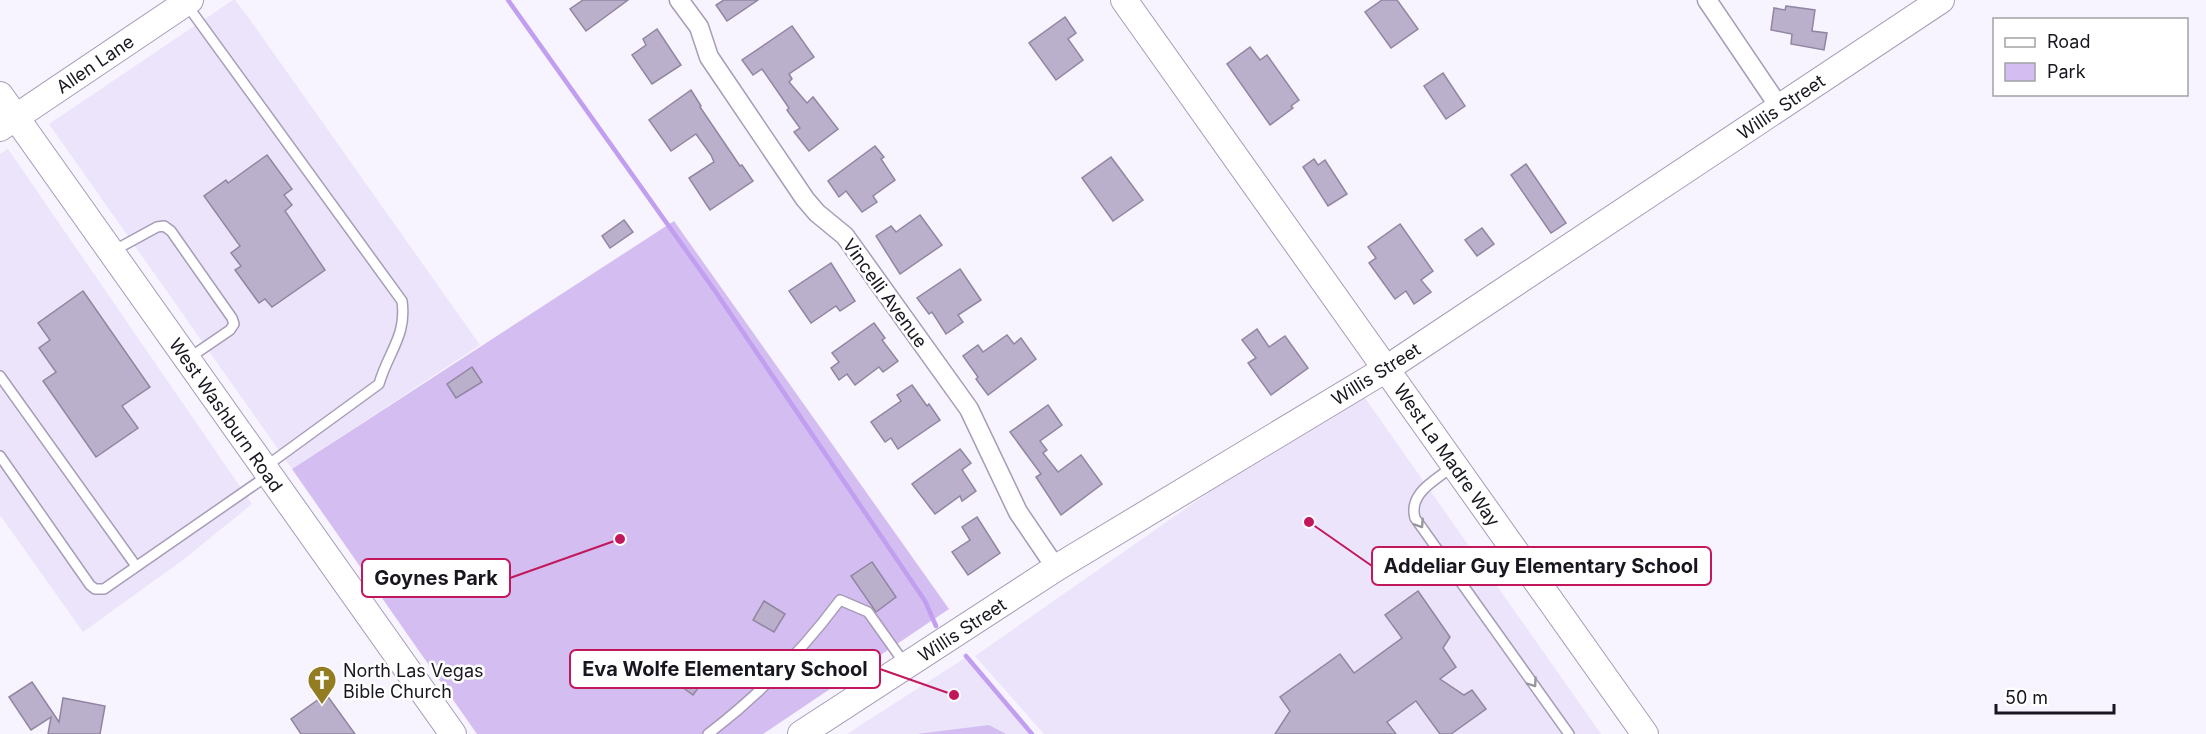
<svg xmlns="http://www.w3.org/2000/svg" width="2206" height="734" font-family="Inter,sans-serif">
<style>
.built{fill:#ece4fa}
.green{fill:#d3bdf1}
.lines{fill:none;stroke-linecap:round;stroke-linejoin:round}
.stream{stroke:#c19ef0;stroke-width:4.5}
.building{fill:#bbb0cc;stroke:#9186a1;stroke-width:1.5}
.lane-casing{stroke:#a79cb8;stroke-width:12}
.street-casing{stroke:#a79cb8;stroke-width:21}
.secondary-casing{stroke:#a79cb8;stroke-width:28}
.lane{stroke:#fff;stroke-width:9}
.street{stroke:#fff;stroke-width:18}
.secondary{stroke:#fff;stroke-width:26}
.oneway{stroke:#98969b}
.labels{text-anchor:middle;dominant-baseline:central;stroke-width:5;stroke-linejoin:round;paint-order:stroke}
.street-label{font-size:18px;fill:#1a1620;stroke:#fff}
.poi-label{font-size:18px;fill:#1a1620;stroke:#fff;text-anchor:start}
.leader{fill:none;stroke:#c2185b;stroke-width:2}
.callout-dot{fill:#c2185b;stroke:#fff;stroke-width:2}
.callout{fill:#fff;stroke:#c2185b;stroke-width:2}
.callout-label{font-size:20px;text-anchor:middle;font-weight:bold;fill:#1a1620}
</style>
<rect width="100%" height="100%" fill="#f7f3ff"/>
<g class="built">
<path d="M 233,0 L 235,0 L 248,17 L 480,345 L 292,469 L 49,124 Z"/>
<path d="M 8,149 L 252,504 L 184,559 L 83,632 L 0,515 L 0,154 Z"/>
<path d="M 1358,388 L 1601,734 L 1044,734 L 975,656 Z"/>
<path d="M 968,656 L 1032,734 L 847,734 Z"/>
</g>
<g class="green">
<path d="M 674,221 L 949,609 L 763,734 L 477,734 L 292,469 Z"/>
<path d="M 989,725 L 1006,734 L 917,734 Z"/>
</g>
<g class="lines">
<g class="stream">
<path d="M 508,0 L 715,291 L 925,601 L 936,626"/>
<path d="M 966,656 L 1032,734"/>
</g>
</g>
<g class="building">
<path d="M 583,0 L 628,0 L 586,31 L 570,9 Z"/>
<path d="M 724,0 L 758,0 L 727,21 L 716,5 Z"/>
<path d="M 1382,0 L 1397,0 L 1418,29 L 1391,48 L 1365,12 Z"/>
<path d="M 1786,6 L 1815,10 L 1812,31 L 1827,33 L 1824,50 L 1791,44 L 1792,34 L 1771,30 L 1774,8 L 1785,10 Z"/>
<path d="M 1065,17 L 1076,33 L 1068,39 L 1083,60 L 1056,80 L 1029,43 Z"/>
<path d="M 792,26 L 814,57 L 789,74 L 792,79 L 789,82 L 807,103 L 813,97 L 838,129 L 809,151 L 794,132 L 800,128 L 787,110 L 789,108 L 762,69 L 753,75 L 742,60 Z"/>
<path d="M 657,29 L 681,65 L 652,84 L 632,55 L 646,45 L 643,39 Z"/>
<path d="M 1250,47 L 1260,60 L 1267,55 L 1299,100 L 1291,106 L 1293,108 L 1270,125 L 1227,64 Z"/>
<path d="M 1443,73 L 1465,106 L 1446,119 L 1424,86 Z"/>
<path d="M 691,90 L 701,106 L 700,107 L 740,166 L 742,165 L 753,181 L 710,210 L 689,178 L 714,162 L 711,155 L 696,134 L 671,151 L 649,120 Z"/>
<path d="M 875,146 L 884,157 L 881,159 L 895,180 L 873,196 L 877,202 L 862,212 L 846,191 L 839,197 L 828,181 Z"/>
<path d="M 267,155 L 292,189 L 284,195 L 292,205 L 285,211 L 325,270 L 272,307 L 265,299 L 259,303 L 235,270 L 241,266 L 231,253 L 240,246 L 204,196 L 226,180 L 228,183 Z"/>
<path d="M 1111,157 L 1143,200 L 1113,221 L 1082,178 Z"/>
<path d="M 1314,159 L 1318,165 L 1325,160 L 1347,194 L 1328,206 L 1303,167 Z"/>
<path d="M 1526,164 L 1566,223 L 1551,233 L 1511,175 Z"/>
<path d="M 920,215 L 942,245 L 900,274 L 876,236 L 891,226 L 896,232 Z"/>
<path d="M 624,220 L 633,232 L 610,248 L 602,236 Z"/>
<path d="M 1400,224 L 1433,271 L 1421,280 L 1431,292 L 1414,304 L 1406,291 L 1395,299 L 1369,263 L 1376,258 L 1368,247 Z"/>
<path d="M 1482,228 L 1494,244 L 1477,256 L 1465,240 Z"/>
<path d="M 831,263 L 855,301 L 840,311 L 836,306 L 811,323 L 789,291 Z"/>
<path d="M 960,269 L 981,300 L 958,315 L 963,322 L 946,334 L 932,312 L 929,314 L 917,298 Z"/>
<path d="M 83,291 L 150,387 L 122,406 L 138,428 L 96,457 L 43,381 L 56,372 L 39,348 L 50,340 L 38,323 Z"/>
<path d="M 874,323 L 885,338 L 882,340 L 898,361 L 883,372 L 879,367 L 855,385 L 847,374 L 839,380 L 831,368 L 839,362 L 832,353 Z"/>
<path d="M 1257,329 L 1269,347 L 1285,336 L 1308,368 L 1271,395 L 1248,363 L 1256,358 L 1242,340 Z"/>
<path d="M 1007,335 L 1014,344 L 1021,338 L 1036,359 L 988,395 L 976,379 L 978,377 L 963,356 L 978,345 L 983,352 Z"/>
<path d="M 472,367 L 482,382 L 456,398 L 447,384 Z"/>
<path d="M 912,385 L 927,406 L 929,404 L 940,420 L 898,449 L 891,438 L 885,442 L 871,422 L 901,401 L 897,395 Z"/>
<path d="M 1048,405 L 1062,425 L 1040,441 L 1047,450 L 1043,453 L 1058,472 L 1081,455 L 1102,484 L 1061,515 L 1036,477 L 1041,474 L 1010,432 Z"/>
<path d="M 960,449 L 971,463 L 962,470 L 976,491 L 962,501 L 960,496 L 935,514 L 912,484 Z"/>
<path d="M 977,517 L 1000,553 L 968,575 L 952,552 L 970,540 L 962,527 Z"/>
<path d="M 872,562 L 896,597 L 876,612 L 851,576 Z"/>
<path d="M 1418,591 L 1450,637 L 1443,648 L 1456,667 L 1440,679 L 1464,695 L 1472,690 L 1486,709 L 1451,734 L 1440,734 L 1416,701 L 1387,722 L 1396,734 L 1275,734 L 1290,711 L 1280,697 L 1340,654 L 1354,673 L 1402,638 L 1385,615 Z"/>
<path d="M 764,601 L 785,614 L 774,632 L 753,620 Z"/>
<path d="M 688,654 L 710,672 L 693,695 L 670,678 Z"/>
<path d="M 32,682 L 59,722 L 63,698 L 105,706 L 100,734 L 48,734 L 51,717 L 31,730 L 9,697 Z"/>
<path d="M 326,694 L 355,734 L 301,734 L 291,719 Z"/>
</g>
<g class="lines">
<g class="lane-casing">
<g id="lane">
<path d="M 187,5 L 402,301 C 407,336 388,352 379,384 L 265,467"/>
<path d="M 113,251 L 157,227 L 164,226 L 171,231 L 232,318 L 234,324 L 230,330 L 189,358"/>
<path d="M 0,376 L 136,566"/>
<path d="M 0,456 L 90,585 L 95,589 L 104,589 L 267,476"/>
<path d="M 1452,467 C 1436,480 1408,493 1415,518 L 1569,734"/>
<path d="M 708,734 C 758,696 802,651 840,600 L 868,612 L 905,664"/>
</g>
</g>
<g class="street-casing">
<g id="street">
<path d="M 679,0 L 699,27 L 709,57 L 805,199 L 817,213 L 845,236 L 969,409 L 1018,512 L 1056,568"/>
<path d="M 1707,0 L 1780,108"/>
</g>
</g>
<g class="secondary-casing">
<g id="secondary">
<path d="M 1124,0 L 1645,734"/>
<path d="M 0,95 L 453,734"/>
<path d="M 0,128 L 190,0"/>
<path d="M 801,734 L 1056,568 L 1386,369 L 1941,0"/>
</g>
</g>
<use href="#lane" class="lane"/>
<use href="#street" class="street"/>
<use href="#secondary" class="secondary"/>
</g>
<defs><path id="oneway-chevron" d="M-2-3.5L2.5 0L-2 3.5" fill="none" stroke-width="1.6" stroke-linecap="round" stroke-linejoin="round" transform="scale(1.5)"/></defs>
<g class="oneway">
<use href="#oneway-chevron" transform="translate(1420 524) rotate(57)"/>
<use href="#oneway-chevron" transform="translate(1533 683) rotate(55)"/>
</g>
<defs>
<g id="church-pin" transform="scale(1.5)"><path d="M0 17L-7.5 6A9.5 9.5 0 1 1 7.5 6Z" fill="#947c23" stroke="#fff"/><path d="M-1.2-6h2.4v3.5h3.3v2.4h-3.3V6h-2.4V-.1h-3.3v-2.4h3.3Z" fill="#fff"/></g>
</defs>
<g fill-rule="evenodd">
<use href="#church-pin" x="322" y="680"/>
</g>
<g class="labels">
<g class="street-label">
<text transform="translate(95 64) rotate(-34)">Allen Lane</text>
<text transform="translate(1781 107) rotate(-34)">Willis Street</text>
<text transform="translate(885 293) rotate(54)">Vincelli Avenue</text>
<text transform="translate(1376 374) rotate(-32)">Willis Street</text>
<text transform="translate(226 415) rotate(55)">West Washburn Road</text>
<text transform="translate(1447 455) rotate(55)">West La Madre Way</text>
<text transform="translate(962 630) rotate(-33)">Willis Street</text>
</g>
<g class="poi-label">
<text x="343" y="670">North Las Vegas<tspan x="343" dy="21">Bible Church</tspan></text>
</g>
</g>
<path class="leader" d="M1309 522L1372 566M620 539L510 578M954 695L880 669"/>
<g class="callout-dot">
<circle cx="1309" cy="522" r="6"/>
<circle cx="620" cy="539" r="6"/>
<circle cx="954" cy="695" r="6"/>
</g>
<g class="callout">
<rect x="1372" y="547" width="339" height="38" rx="6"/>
<rect x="362" y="559" width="148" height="38" rx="6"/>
<rect x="570" y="650" width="310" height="38" rx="6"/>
</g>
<g class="callout-label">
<text x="1541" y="573">Addeliar Guy Elementary School</text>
<text x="436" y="585">Goynes Park</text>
<text x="725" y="676">Eva Wolfe Elementary School</text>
</g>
<rect x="1993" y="18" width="195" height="78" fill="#ffffff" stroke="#a3a2a6" stroke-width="1.5"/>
<rect x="2005" y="38" width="30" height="9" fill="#ffffff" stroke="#a3a2a6" stroke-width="1.5"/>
<text x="2047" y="48" font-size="18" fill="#1a1620">Road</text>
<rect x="2005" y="63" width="30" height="18" fill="#d3bdf1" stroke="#a3a2a6" stroke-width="1.5"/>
<text x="2047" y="78" font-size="18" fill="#1a1620">Park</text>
<path d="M1996 704v9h118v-9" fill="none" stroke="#1a1620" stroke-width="3"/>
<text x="2005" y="704" font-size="18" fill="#1a1620" stroke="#ffffff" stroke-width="4.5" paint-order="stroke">50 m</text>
</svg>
